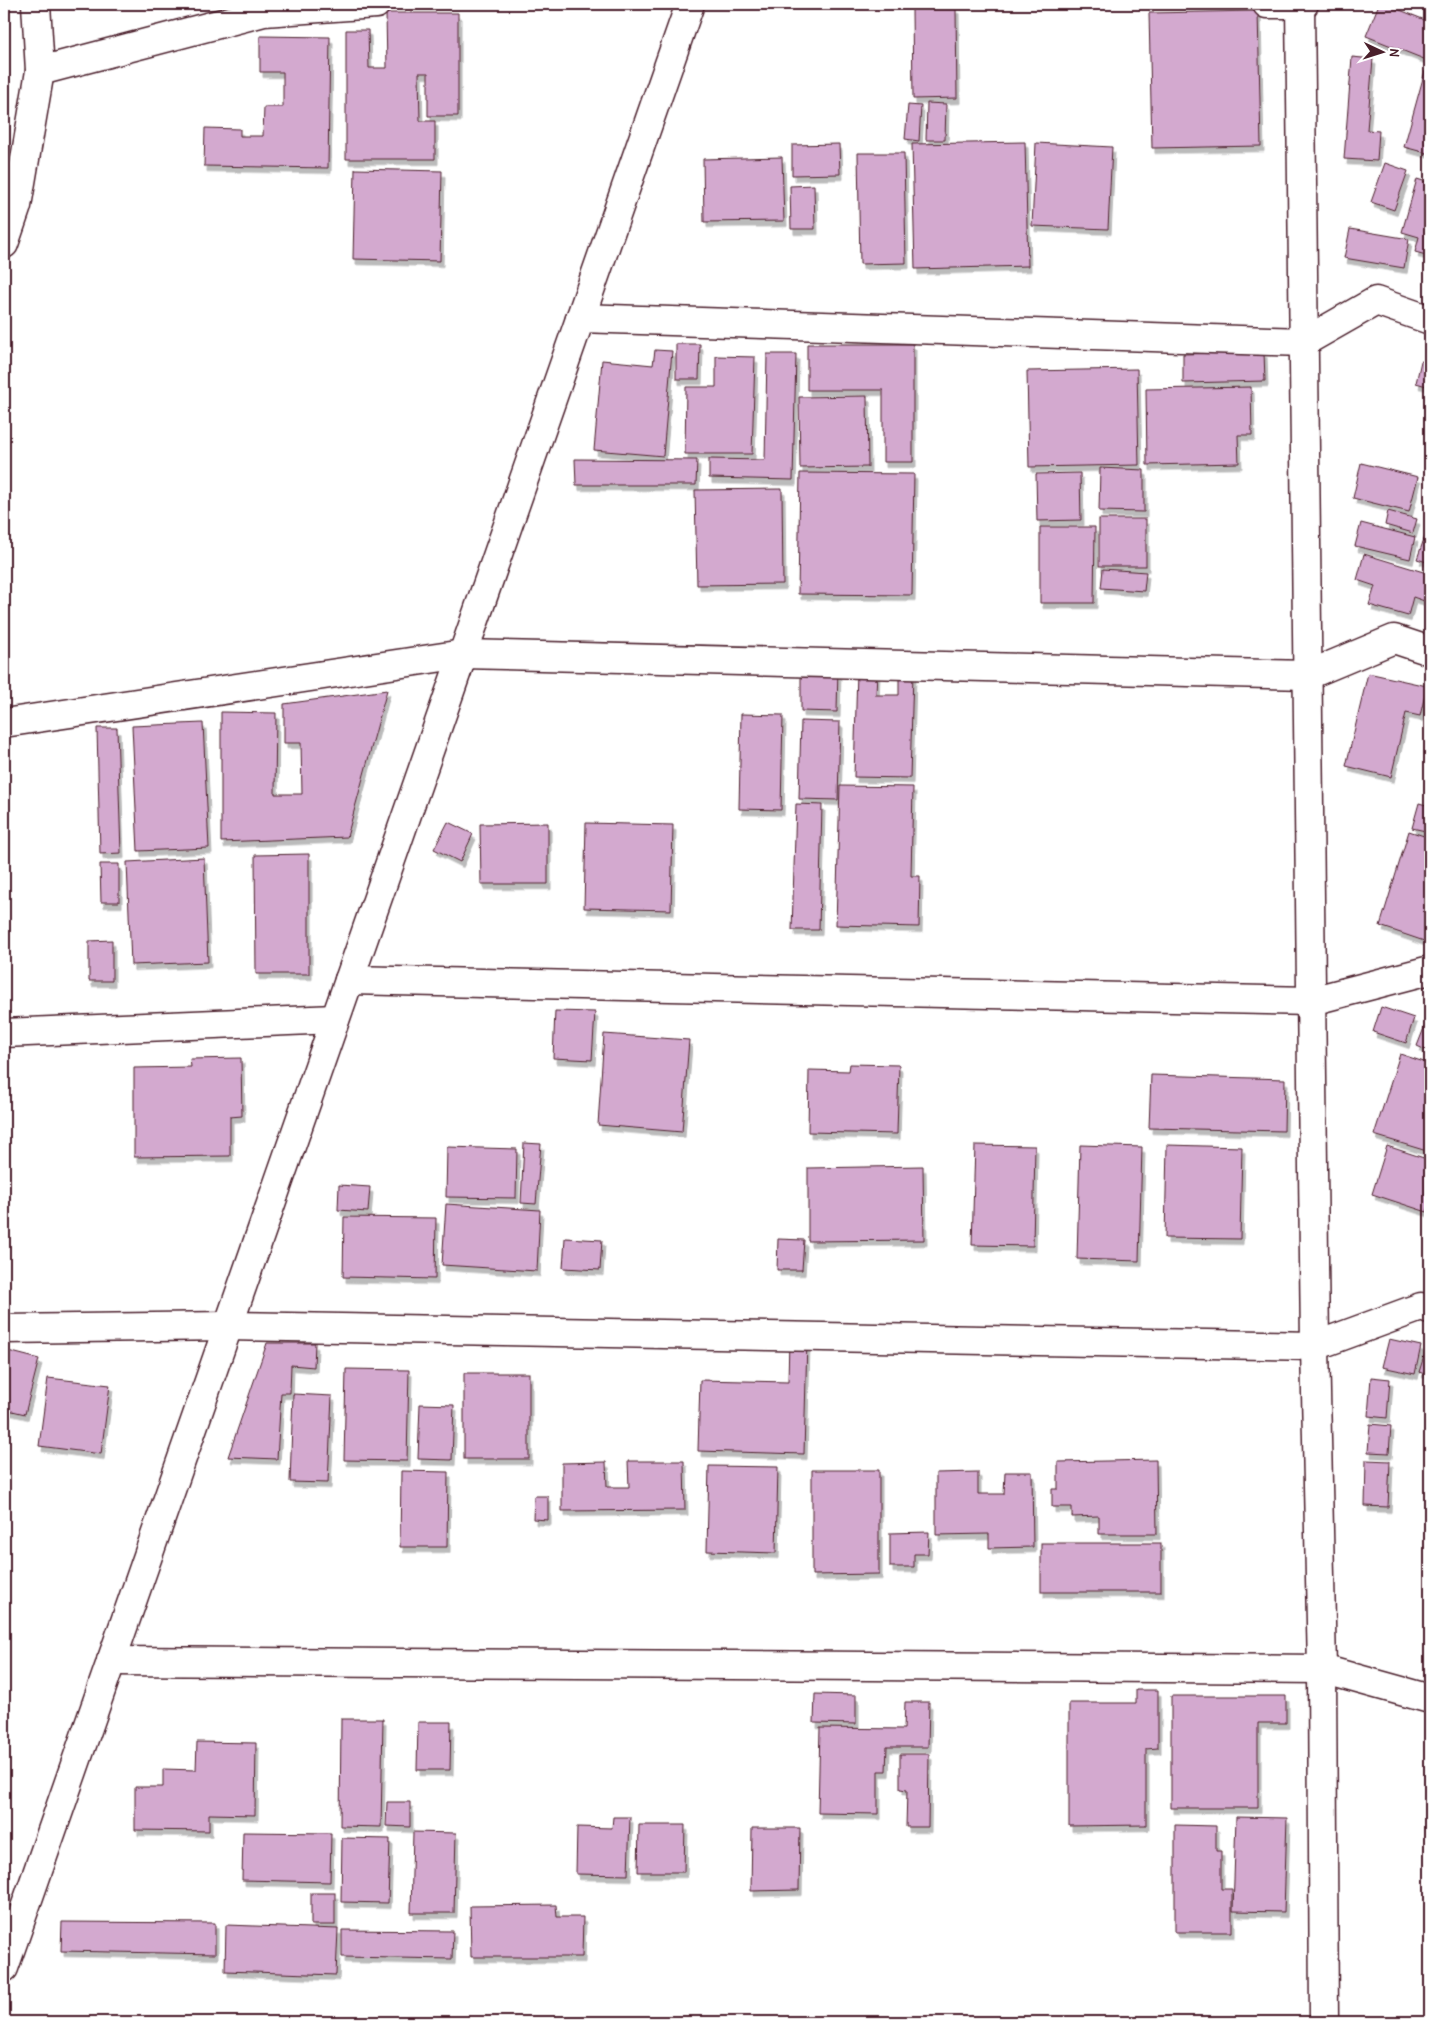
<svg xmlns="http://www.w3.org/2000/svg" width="1434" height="2026" font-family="'Patrick Hand',sans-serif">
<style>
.building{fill:#d3a9cf;stroke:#4a1f2b;filter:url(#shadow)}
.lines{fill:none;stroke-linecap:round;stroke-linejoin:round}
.minor-casing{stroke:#4a1f2b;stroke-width:31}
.minor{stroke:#fff;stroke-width:28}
</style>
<defs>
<filter id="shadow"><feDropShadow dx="3" dy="5.5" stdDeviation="0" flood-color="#0004"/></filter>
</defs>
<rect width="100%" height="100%" fill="#fff"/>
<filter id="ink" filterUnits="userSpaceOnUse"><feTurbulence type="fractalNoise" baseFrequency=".02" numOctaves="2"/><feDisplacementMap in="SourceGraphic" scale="10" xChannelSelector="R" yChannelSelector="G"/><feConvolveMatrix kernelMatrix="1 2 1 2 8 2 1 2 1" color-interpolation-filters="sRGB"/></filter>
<g filter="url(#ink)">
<g class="building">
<path d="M 1379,4 L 1385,4 L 1430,22 L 1429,61 L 1366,36 Z"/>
<path d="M 956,8 L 957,98 L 913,99 L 912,9 Z"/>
<path d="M 1258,11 L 1261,146 L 1152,148 L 1149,13 Z"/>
<path d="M 386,13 L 458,13 L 458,116 L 428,116 L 428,73 L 419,73 L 420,121 L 435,121 L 435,159 L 346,159 L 346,30 L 368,30 L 369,68 L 387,68 Z"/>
<path d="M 260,36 L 330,37 L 328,168 L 204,166 L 205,128 L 240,129 L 240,136 L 263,136 L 264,107 L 283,107 L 283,72 L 260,72 Z"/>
<path d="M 1352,57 L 1373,59 L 1367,130 L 1379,131 L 1377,161 L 1344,159 Z"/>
<path d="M 1425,71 L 1430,72 L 1430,154 L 1404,147 Z"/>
<path d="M 927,103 L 946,104 L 945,140 L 926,140 Z"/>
<path d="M 908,105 L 921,106 L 919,141 L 905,139 Z"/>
<path d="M 1025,142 L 1028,266 L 915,269 L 912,144 Z"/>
<path d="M 1036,143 L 1112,147 L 1108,229 L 1032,226 Z"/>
<path d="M 839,144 L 840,174 L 792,175 L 792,145 Z"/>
<path d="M 858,153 L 904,153 L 906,263 L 860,264 Z"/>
<path d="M 782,157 L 784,221 L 704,222 L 703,159 Z"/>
<path d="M 1385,163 L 1408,171 L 1394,210 L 1371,202 Z"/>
<path d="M 355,169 L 442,171 L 440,261 L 353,259 Z"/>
<path d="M 1417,179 L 1430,183 L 1430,256 L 1415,252 L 1419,237 L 1402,232 Z"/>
<path d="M 814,185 L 815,229 L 791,229 L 790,186 Z"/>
<path d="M 1350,229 L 1409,239 L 1404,268 L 1344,258 Z"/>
<path d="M 676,344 L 700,344 L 699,379 L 676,379 Z"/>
<path d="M 807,344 L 913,344 L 913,462 L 883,462 L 883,390 L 807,390 Z"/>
<path d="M 655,350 L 672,351 L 663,456 L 594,450 L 602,360 L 653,365 Z"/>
<path d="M 1264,352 L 1265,381 L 1183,383 L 1183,354 Z"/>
<path d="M 767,354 L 796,354 L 793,480 L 709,478 L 709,459 L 765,460 Z"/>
<path d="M 716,356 L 755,357 L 752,454 L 685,454 L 686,387 L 716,387 Z"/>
<path d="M 1421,361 L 1430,363 L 1430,387 L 1416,383 Z"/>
<path d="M 1137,369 L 1139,465 L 1029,467 L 1027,371 Z"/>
<path d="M 1251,387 L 1252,435 L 1238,435 L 1239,463 L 1147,465 L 1146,389 Z"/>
<path d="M 867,396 L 868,467 L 800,468 L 799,397 Z"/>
<path d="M 575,459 L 697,460 L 696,485 L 576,485 Z"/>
<path d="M 1361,463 L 1418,477 L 1409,512 L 1353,498 Z"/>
<path d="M 1100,468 L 1144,470 L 1144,512 L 1099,511 Z"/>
<path d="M 800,473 L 914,474 L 912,595 L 798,594 Z"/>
<path d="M 1080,473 L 1081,520 L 1037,521 L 1036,474 Z"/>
<path d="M 782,489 L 783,584 L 697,585 L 695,490 Z"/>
<path d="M 1388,511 L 1417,519 L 1413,533 L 1385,525 Z"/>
<rect x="1099" y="519" width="47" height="47"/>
<path d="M 1430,522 L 1430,563 L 1417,559 Z"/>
<path d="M 1361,523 L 1415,537 L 1410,559 L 1355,546 Z"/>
<path d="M 1040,527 L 1095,527 L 1094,603 L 1040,603 Z"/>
<path d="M 1364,554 L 1430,574 L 1430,603 L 1413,597 L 1408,616 L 1369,605 L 1375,586 L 1357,580 Z"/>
<path d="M 1103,569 L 1146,572 L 1144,591 L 1101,588 Z"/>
<path d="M 801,666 L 838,667 L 837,712 L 801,711 Z"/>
<path d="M 857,671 L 877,671 L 876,695 L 899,695 L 899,672 L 913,673 L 910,778 L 854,777 Z"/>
<path d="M 1368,673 L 1427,686 L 1420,716 L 1406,713 L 1391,777 L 1346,766 Z"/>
<path d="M 387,690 L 347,837 L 221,842 L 221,712 L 276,713 L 275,794 L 302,794 L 301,743 L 284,743 L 284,704 Z"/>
<path d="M 741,714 L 783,715 L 781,810 L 739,809 Z"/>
<path d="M 801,721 L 840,722 L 838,800 L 799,799 Z"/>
<path d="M 203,723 L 209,848 L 138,851 L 132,726 Z"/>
<path d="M 97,728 L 117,728 L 121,853 L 100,854 Z"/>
<path d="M 840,786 L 913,787 L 911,876 L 920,876 L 919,927 L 836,925 Z"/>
<path d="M 1419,803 L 1430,806 L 1430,832 L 1412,828 Z"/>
<path d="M 796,804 L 822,805 L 819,930 L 792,930 Z"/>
<path d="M 448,822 L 473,834 L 460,862 L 434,849 Z"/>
<path d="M 548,823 L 548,884 L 481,884 L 480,824 Z"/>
<path d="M 586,823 L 673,825 L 671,910 L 584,908 Z"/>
<path d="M 1409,831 L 1430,838 L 1430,943 L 1380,926 Z"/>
<path d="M 309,854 L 309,974 L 256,974 L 255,855 Z"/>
<path d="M 204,858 L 208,962 L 131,965 L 127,862 Z"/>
<path d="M 100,864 L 119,864 L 119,902 L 101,902 Z"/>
<path d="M 112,940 L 112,981 L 89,981 L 89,941 Z"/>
<path d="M 1381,1007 L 1414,1018 L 1406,1043 L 1373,1032 Z"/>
<path d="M 555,1011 L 595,1012 L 592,1060 L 553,1058 Z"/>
<path d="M 1426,1023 L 1430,1024 L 1430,1052 L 1417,1046 Z"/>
<path d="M 604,1034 L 689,1040 L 682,1132 L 598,1125 Z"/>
<path d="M 1400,1054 L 1430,1064 L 1430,1152 L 1374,1135 Z"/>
<path d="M 241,1058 L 242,1116 L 230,1117 L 230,1156 L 134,1157 L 134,1068 L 191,1067 L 190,1059 Z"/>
<path d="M 850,1064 L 899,1065 L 897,1134 L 808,1132 L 809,1070 L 849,1071 Z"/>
<path d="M 1151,1075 L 1285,1079 L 1284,1131 L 1149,1128 Z"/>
<path d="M 524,1143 L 541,1144 L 536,1204 L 521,1203 Z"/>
<path d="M 975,1145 L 1035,1146 L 1033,1246 L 972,1245 Z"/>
<path d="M 1080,1145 L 1142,1147 L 1139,1261 L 1077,1259 Z"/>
<path d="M 1167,1145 L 1242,1147 L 1240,1239 L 1165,1238 Z"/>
<path d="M 1387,1146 L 1430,1160 L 1430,1203 L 1427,1212 L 1372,1194 Z"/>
<path d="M 447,1147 L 517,1149 L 516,1198 L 446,1197 Z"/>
<path d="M 923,1166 L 924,1240 L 808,1241 L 808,1168 Z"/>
<path d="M 339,1185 L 370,1187 L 368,1212 L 338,1210 Z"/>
<path d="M 446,1204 L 540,1210 L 537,1271 L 442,1265 Z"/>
<path d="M 344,1217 L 436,1218 L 435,1279 L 343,1277 Z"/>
<path d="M 565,1238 L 602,1240 L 600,1270 L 563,1268 Z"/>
<path d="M 778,1239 L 804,1240 L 802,1270 L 777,1270 Z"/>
<path d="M 789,1339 L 807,1340 L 804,1454 L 698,1451 L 700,1380 L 788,1382 Z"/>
<path d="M 1389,1339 L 1421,1346 L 1415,1374 L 1382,1367 Z"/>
<path d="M 267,1343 L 315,1343 L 314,1367 L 291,1365 L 290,1393 L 281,1393 L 277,1459 L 228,1457 Z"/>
<path d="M 4,1350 L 39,1359 L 25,1414 L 4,1409 Z"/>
<path d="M 1425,1353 L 1430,1354 L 1430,1376 L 1419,1372 Z"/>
<path d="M 346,1369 L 409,1370 L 407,1461 L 344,1460 Z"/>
<rect x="464" y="1373" width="65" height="86"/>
<path d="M 1371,1377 L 1390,1379 L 1387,1418 L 1368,1416 Z"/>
<path d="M 48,1378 L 110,1385 L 101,1454 L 39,1446 Z"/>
<path d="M 293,1394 L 332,1396 L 328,1483 L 290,1482 Z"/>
<path d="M 420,1404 L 454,1405 L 452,1460 L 418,1459 Z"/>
<path d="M 1370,1424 L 1391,1426 L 1389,1453 L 1368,1452 Z"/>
<path d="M 1156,1460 L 1157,1534 L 1099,1534 L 1099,1516 L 1072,1517 L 1072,1507 L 1052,1507 L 1052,1489 L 1058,1489 L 1058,1462 Z"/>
<path d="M 1366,1460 L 1390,1461 L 1388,1507 L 1365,1506 Z"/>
<path d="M 628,1461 L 684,1461 L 685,1510 L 562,1511 L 562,1463 L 606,1462 L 607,1487 L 629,1487 Z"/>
<path d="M 709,1466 L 778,1467 L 776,1553 L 707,1551 Z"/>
<path d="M 812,1470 L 879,1470 L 879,1574 L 812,1575 Z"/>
<path d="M 401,1471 L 448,1472 L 447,1547 L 400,1547 Z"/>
<path d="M 978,1472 L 978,1494 L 1004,1494 L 1005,1472 L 1032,1472 L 1033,1547 L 989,1548 L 989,1534 L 936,1535 L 936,1473 Z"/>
<path d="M 534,1496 L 548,1496 L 548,1520 L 533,1519 Z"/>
<path d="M 929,1532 L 928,1554 L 914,1554 L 914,1567 L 890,1567 L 890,1533 Z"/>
<rect x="1041" y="1543" width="120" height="49"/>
<path d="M 1136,1690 L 1158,1690 L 1158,1748 L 1146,1749 L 1146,1825 L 1069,1826 L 1069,1703 L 1136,1703 Z"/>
<path d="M 815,1694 L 856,1695 L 856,1724 L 814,1723 Z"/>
<path d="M 1171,1696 L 1286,1696 L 1286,1723 L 1258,1723 L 1258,1808 L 1171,1808 Z"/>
<path d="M 905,1702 L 929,1702 L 928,1747 L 887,1747 L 886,1771 L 878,1771 L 878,1814 L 818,1813 L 820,1728 L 904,1729 Z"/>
<path d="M 341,1719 L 383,1719 L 381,1827 L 340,1826 Z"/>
<path d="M 418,1722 L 451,1722 L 450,1770 L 417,1770 Z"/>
<path d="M 197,1742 L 256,1743 L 255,1815 L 209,1814 L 209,1831 L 135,1830 L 135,1787 L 163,1787 L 163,1769 L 196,1770 Z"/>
<path d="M 900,1754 L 929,1754 L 928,1827 L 906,1827 L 907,1790 L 900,1789 Z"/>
<path d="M 387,1802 L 410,1802 L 410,1827 L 386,1826 Z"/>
<path d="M 613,1817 L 630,1817 L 628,1875 L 576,1874 L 577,1827 L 612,1828 Z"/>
<path d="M 1236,1817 L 1287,1818 L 1284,1912 L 1233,1911 Z"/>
<path d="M 639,1825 L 685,1825 L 684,1872 L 638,1872 Z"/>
<path d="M 1175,1825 L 1216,1826 L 1216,1851 L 1221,1851 L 1221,1889 L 1232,1889 L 1232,1932 L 1175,1932 Z"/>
<path d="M 752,1828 L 800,1828 L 799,1890 L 751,1891 Z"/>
<path d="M 243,1832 L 331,1833 L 330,1882 L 242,1880 Z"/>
<path d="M 413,1832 L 456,1833 L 454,1913 L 411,1913 Z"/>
<path d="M 342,1838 L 390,1839 L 388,1903 L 341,1902 Z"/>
<rect x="311" y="1893" width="24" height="32"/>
<path d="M 556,1905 L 557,1917 L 583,1917 L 582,1957 L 471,1957 L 470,1906 Z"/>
<path d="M 62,1922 L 215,1923 L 215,1954 L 61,1951 Z"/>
<path d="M 226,1925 L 338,1929 L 336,1975 L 225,1971 Z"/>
<path d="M 342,1930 L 453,1931 L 452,1959 L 342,1957 Z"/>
</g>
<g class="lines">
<g class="minor-casing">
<g id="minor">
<path d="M 1267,4 L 1304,4"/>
<path d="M 1300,4 L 1315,1346 L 1322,1669 L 1324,2022"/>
<path d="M 40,71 L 264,12 L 376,4"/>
<path d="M 4,244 L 17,206 L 40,71 L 36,4"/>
<path d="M 580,318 L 1304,342 L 1376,301 L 1430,320"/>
<path d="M 4,723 L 463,654 L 1308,675 L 1394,639 L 1430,651"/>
<path d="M 349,980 L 1311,1001 L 1430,970"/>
<path d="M 4,1033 L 335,1019"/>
<path d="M 4,1329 L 228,1326 L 1315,1346 L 1421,1307 L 1430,1310"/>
<path d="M 111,1661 L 1322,1669 L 1430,1699"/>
<path d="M 4,1968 L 690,4"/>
</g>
</g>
<use href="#minor" class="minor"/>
</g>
</g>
<rect width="1434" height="2026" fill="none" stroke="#fff" stroke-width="20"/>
<rect x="10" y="10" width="1414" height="2006" fill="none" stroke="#4a1f2b" stroke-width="2" filter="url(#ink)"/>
<g transform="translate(1382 52) rotate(94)" stroke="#ffffff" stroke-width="4" paint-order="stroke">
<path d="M0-4L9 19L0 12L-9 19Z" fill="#4a1f2b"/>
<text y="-8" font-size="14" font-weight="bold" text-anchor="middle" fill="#4a1f2b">N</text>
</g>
</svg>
